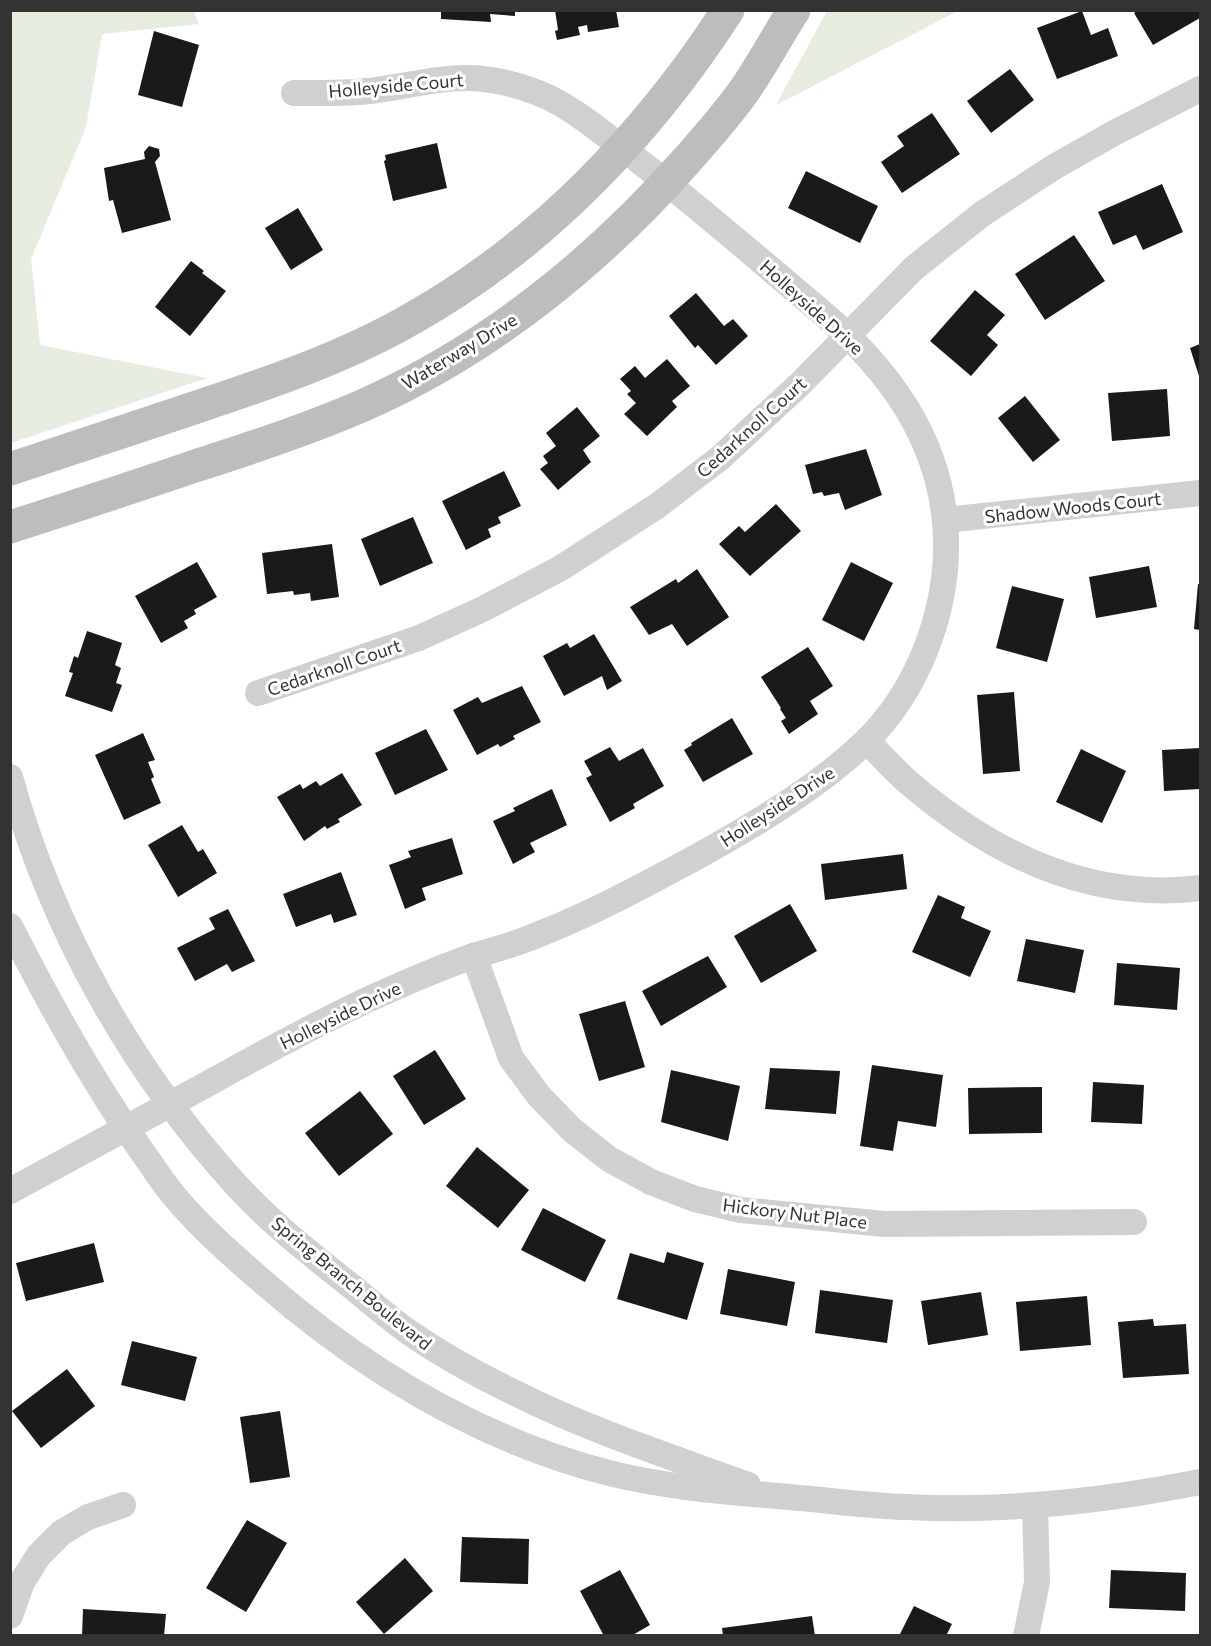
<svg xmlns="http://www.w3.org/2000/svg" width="1211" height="1646" font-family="Commissioner,sans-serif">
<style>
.green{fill:#e6ecdf}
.building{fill:#1a1a1a}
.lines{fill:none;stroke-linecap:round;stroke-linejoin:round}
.minor{stroke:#d0d0d0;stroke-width:26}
.secondary{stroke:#bdbdbd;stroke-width:33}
.labels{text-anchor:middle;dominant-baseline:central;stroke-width:6;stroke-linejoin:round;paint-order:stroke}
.street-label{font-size:18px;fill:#333;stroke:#fff}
</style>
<rect width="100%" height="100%" fill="#fff"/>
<g class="green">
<path d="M 10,11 L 194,11 L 199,24 L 102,34 L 86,127 L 31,259 L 40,345 L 207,378 L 11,443 Z"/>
<path d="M 827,11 L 827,10 L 958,11 L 776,105 Z"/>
</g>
<g class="building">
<path d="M 441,10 L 515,10 L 515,16 L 490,14 L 491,22 L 441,19 Z"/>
<path d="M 555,10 L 616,10 L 619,27 L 588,32 L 587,25 L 578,27 L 580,35 L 557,40 L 555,31 L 558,30 Z"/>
<path d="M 1138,10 L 1200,10 L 1200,18 L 1153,45 L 1134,13 Z"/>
<path d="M 1082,11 L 1091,35 L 1108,28 L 1118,56 L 1057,79 L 1037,28 Z"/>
<path d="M 154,31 L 199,45 L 182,107 L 138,95 Z"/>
<path d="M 1010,69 L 1034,100 L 991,133 L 967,101 Z"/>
<path d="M 932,113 L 960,154 L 902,193 L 881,162 L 904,146 L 897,136 Z"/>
<path d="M 437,143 L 447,188 L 393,201 L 384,161 L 386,160 L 385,155 Z"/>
<path d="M 149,146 L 159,149 L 160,156 L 155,162 L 171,220 L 122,233 L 113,200 L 109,201 L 104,168 L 145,159 L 144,152 Z"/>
<path d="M 806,171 L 878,206 L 860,243 L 788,208 Z"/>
<path d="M 1162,184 L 1183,232 L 1143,250 L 1136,235 L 1113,245 L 1098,212 Z"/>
<path d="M 298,208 L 323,250 L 291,270 L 265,228 Z"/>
<path d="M 1074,235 L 1105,281 L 1045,320 L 1015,274 Z"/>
<path d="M 191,261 L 204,271 L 202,273 L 226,291 L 190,336 L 155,307 Z"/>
<path d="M 975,290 L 1005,315 L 987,335 L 998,345 L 971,376 L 930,341 Z"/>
<path d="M 696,293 L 724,326 L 733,319 L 748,336 L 716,365 L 698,345 L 695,348 L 669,316 Z"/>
<path d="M 1200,344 L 1200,379 L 1190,348 Z"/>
<path d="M 667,359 L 690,386 L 672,401 L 677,407 L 647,436 L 624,414 L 636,403 L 627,394 L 631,391 L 620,379 L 635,366 L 645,378 Z"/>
<path d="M 1167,389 L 1170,436 L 1112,441 L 1108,393 Z"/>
<path d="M 1025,396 L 1060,440 L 1033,462 L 998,418 Z"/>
<path d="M 577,407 L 600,436 L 583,450 L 591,462 L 558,490 L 540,469 L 548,463 L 543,456 L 556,446 L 546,433 Z"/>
<path d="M 866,449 L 882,495 L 845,510 L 839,493 L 824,496 L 822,492 L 813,494 L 805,465 Z"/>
<path d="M 504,471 L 521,506 L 498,517 L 501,523 L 488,529 L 491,537 L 466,550 L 442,501 Z"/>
<path d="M 776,504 L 801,531 L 750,576 L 719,544 L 739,526 L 745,532 Z"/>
<path d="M 413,517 L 433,563 L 380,586 L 361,539 Z"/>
<path d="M 332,544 L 339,597 L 311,601 L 310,593 L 294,595 L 293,591 L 267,594 L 262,553 Z"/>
<path d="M 197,562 L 217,597 L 194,610 L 196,614 L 184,621 L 188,628 L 161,643 L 135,596 Z"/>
<path d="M 851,562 L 893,583 L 864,641 L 822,620 Z"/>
<path d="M 1149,566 L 1157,607 L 1096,618 L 1089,577 Z"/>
<path d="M 697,569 L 729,617 L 687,646 L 672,624 L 649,635 L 630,607 L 676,579 L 678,583 Z"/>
<path d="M 1198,584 L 1200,584 L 1200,630 L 1194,629 Z"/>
<path d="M 1012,586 L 1064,599 L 1047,662 L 996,648 Z"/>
<path d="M 87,631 L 122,643 L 115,665 L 121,668 L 116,683 L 122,685 L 112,712 L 65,696 L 73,673 L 69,672 L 74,656 L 78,658 Z"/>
<path d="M 594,634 L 622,681 L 607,690 L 602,676 L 564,696 L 543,656 L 567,643 L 570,648 Z"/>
<path d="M 808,647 L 833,686 L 810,701 L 818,714 L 789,734 L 781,721 L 786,718 L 780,709 L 781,708 L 761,677 Z"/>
<path d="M 522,686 L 541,722 L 513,736 L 515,739 L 500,747 L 498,744 L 477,755 L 453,710 L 478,697 L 482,703 Z"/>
<path d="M 1014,692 L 1020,771 L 983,774 L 977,695 Z"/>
<path d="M 732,718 L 753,754 L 703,782 L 684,750 L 692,745 L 691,743 Z"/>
<path d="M 426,729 L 448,770 L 395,795 L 375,753 Z"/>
<path d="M 143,733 L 155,760 L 148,762 L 154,777 L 151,779 L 161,803 L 124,820 L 95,755 Z"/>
<path d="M 610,747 L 619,761 L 643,748 L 664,786 L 633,804 L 635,808 L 610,822 L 586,778 L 592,775 L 584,761 Z"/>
<path d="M 1200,748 L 1200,789 L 1164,791 L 1162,750 Z"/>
<path d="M 1081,749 L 1126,771 L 1102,823 L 1056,802 Z"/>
<path d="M 342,773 L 362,805 L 338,819 L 340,822 L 327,829 L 325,826 L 304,841 L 277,797 L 300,784 L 303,789 L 316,781 L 320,786 Z"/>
<path d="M 552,789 L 567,825 L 530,843 L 535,852 L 513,864 L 493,821 L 515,811 L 513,808 Z"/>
<path d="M 182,825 L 198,852 L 203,849 L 217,873 L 178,897 L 148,845 Z"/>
<path d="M 452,838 L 463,874 L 422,888 L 426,900 L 405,909 L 389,865 L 411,857 L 408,851 Z"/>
<path d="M 903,854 L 907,889 L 825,900 L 821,864 Z"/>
<path d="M 341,872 L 357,915 L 334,923 L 331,914 L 296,927 L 283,894 Z"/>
<path d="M 938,895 L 965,907 L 961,918 L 991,931 L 970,977 L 912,952 Z"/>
<path d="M 790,904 L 817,951 L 761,983 L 734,936 Z"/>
<path d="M 228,909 L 255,961 L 232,972 L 227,964 L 195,981 L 177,948 L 215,929 L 209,918 Z"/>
<path d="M 1026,939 L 1084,950 L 1075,993 L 1017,981 Z"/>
<path d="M 708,956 L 727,987 L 661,1026 L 642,991 Z"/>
<path d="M 1117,963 L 1180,968 L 1177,1010 L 1114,1005 Z"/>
<path d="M 625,1001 L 645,1067 L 599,1081 L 579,1014 Z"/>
<path d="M 435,1050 L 466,1099 L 424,1125 L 393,1076 Z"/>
<path d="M 872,1065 L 943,1075 L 936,1127 L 898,1121 L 893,1151 L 860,1146 Z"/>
<path d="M 770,1068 L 840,1071 L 836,1114 L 765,1109 Z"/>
<path d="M 671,1070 L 740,1086 L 728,1141 L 661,1122 Z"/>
<path d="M 1093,1082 L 1144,1085 L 1142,1124 L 1091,1122 Z"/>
<path d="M 1042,1087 L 1042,1133 L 969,1134 L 968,1088 Z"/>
<path d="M 360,1091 L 393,1134 L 339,1176 L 305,1133 Z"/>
<path d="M 477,1147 L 529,1190 L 498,1228 L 446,1186 Z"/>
<path d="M 543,1208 L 606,1240 L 585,1282 L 521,1250 Z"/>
<path d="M 94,1243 L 104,1282 L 26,1301 L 16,1263 Z"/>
<path d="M 667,1252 L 704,1263 L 687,1320 L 617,1299 L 630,1253 L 664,1263 Z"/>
<path d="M 728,1269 L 795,1282 L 787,1326 L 720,1314 Z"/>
<path d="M 820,1290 L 893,1300 L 887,1343 L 815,1333 Z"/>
<path d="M 981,1292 L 988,1335 L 928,1345 L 921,1301 Z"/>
<path d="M 1087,1296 L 1091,1345 L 1020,1351 L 1016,1302 Z"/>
<path d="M 1153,1319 L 1154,1326 L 1186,1324 L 1189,1374 L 1123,1378 L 1118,1322 Z"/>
<path d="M 132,1341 L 197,1357 L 185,1401 L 121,1385 Z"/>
<path d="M 67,1369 L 95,1406 L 41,1448 L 12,1411 Z"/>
<path d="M 280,1411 L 290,1477 L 250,1483 L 240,1417 Z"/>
<path d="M 247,1520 L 287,1543 L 246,1612 L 206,1588 Z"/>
<path d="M 462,1537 L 529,1539 L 528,1584 L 460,1582 Z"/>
<path d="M 405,1558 L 433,1591 L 384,1634 L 356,1602 Z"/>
<path d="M 620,1570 L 650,1625 L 631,1636 L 604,1636 L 580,1591 Z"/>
<path d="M 1111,1570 L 1186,1573 L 1185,1611 L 1109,1608 Z"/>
<path d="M 914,1606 L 952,1624 L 946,1636 L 899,1636 Z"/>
<path d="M 83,1609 L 166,1614 L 164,1636 L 82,1636 Z"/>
<path d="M 812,1616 L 815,1636 L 723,1636 L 722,1628 Z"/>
</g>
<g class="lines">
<g class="minor">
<path d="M 945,520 L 1200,493"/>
<path d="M 258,693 L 419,638 L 483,609 L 561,568 L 657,506 L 720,458 L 800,384 L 914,268 L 982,214 L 1054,167 L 1114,133 L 1200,89"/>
<path d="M 867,741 C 881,755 894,770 909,783 C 992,854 1089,902 1200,888"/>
<path d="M 10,777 C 52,929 132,1071 238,1187 C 272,1224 312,1255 351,1286 C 371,1302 390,1319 410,1333 C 442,1355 478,1375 513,1392 C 588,1430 669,1456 748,1485"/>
<path d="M 10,926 C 49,1003 91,1079 141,1150 C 152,1165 162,1182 175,1197 C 201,1228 232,1255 263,1282 C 364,1370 481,1441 613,1474 C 675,1489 736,1492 799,1498 C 835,1501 871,1506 907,1507 C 1005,1512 1104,1501 1200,1482"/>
<path d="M 474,956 L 511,1058 L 539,1096 L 572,1130 L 609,1159 L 651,1182 L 695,1199 L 741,1210 L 884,1224 L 1134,1222"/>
<path d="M 10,1191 C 77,1155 144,1118 211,1082 C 263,1053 314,1025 367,1000 C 402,984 437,969 473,956 C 493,950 513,945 532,937 C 587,916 639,888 691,860 C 748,829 816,789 863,744 C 917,693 948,613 946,538 C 943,442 890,370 819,310 C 758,259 698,206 635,158 C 608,137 581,114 550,98 C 526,87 497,79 470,78 C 439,77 408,86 377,90 C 350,94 322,93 294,93"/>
<path d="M 10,1616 L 22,1582 L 39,1555 L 61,1533 L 88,1517 L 123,1505"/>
<path d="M 1026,1636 L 1037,1582 L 1035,1505"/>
</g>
<g class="secondary">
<path d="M 10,469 C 71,449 131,429 191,409 C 266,384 344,358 413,318 C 542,245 648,134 728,10"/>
<path d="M 10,527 C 72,507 134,487 195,466 C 252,448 309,429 364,405 C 488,350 597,262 687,160 C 708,136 730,112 748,85 C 764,61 778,35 794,10"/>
</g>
</g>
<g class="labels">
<g class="street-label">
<text transform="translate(396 85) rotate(-5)">Holleyside Court</text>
<text transform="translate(812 307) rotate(42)">Holleyside Drive</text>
<text transform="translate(459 351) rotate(-31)">Waterway Drive</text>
<text transform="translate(751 427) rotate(-42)">Cedarknoll Court</text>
<text transform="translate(1073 507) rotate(-6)">Shadow Woods Court</text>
<text transform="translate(334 667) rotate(-19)">Cedarknoll Court</text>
<text transform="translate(777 806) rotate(-33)">Holleyside Drive</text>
<text transform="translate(340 1015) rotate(-26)">Holleyside Drive</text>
<text transform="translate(795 1213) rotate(7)">Hickory Nut Place</text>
<text transform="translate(352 1283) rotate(39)">Spring Branch Boulevard</text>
</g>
</g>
<rect width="1211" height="1646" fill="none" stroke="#333333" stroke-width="24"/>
</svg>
